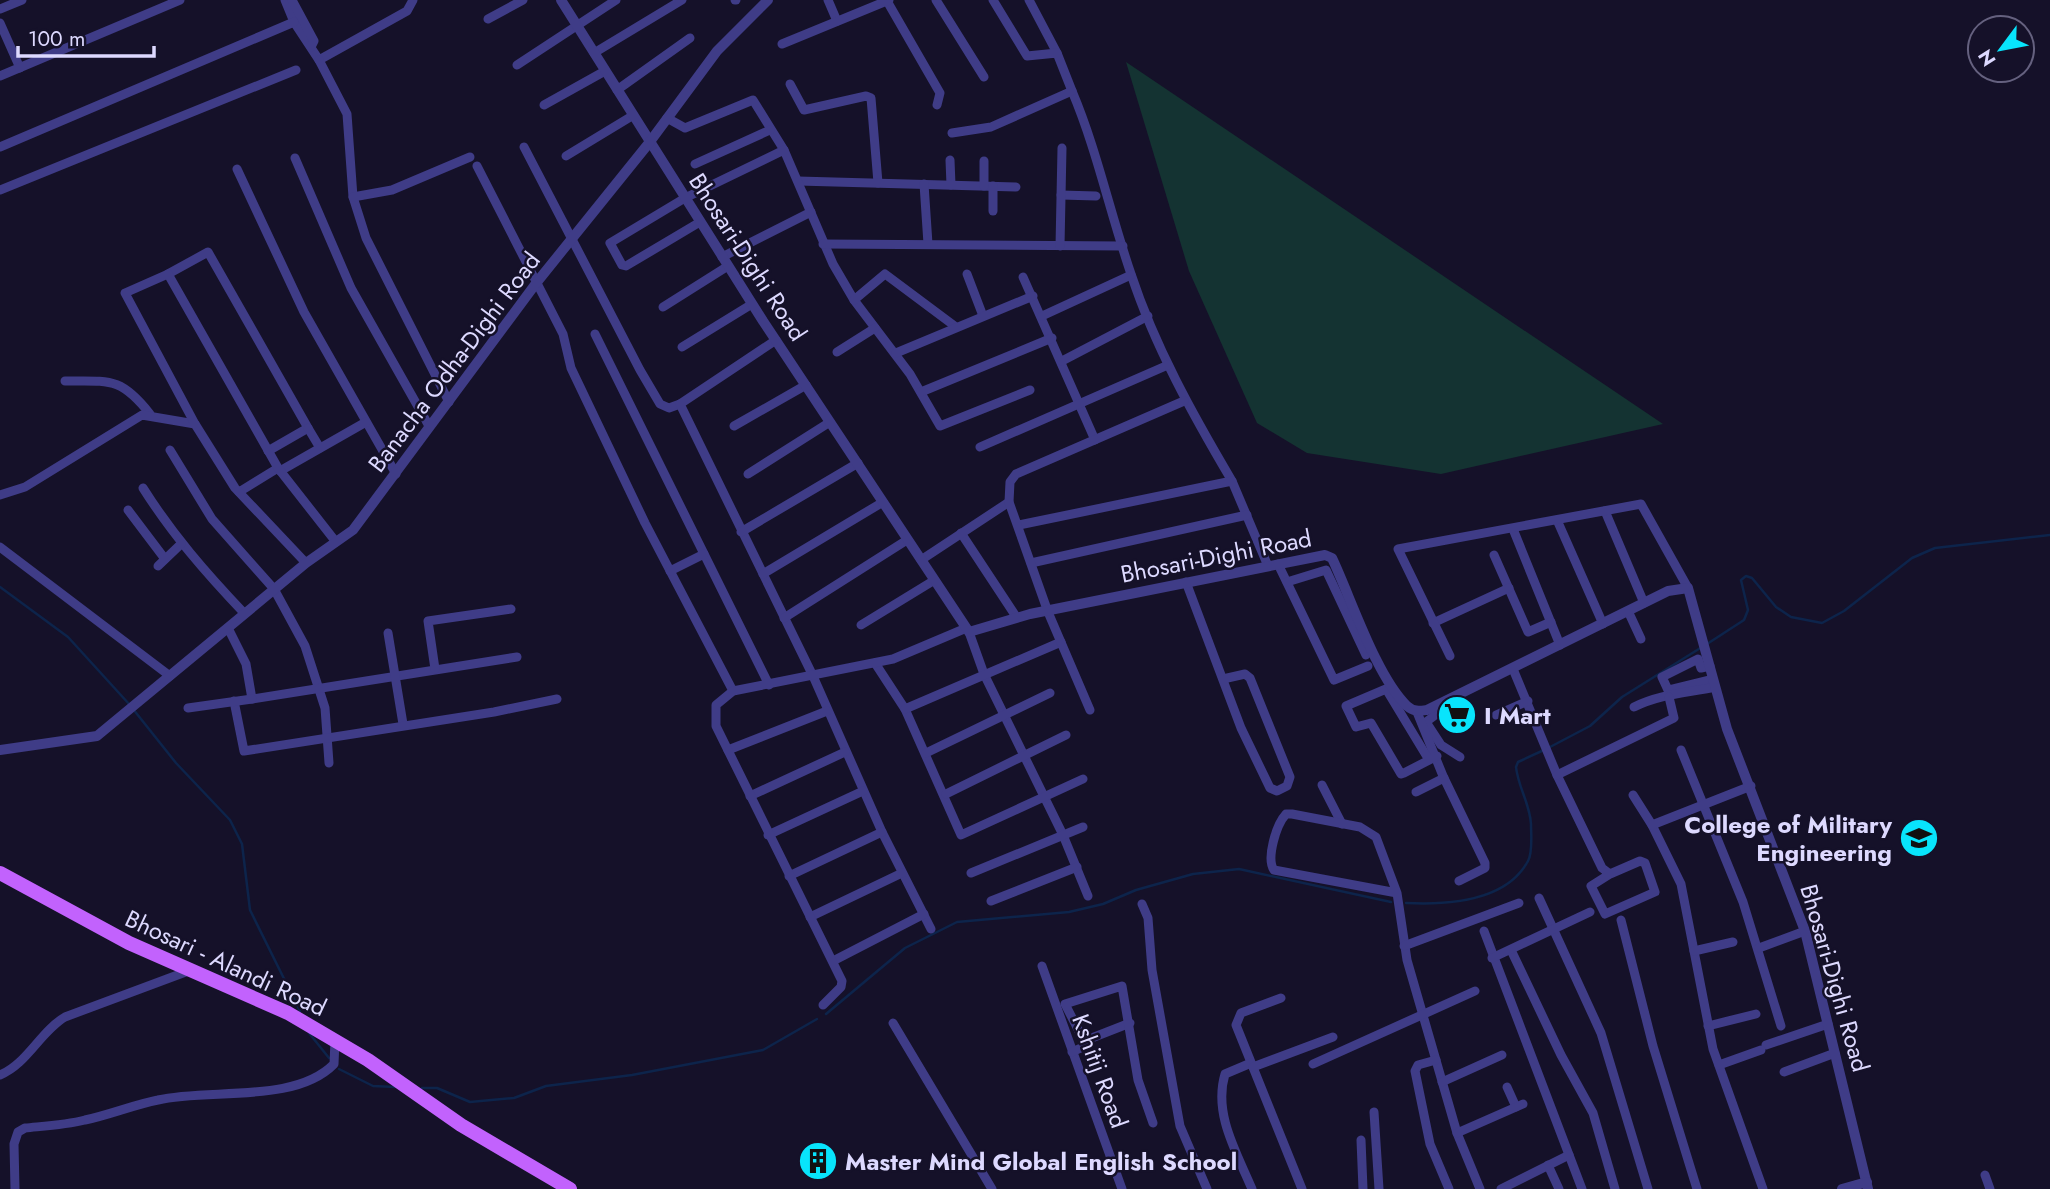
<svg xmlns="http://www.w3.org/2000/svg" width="2050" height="1189" font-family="Jost,sans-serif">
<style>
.green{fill:#143332}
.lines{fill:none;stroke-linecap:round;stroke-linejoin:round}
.stream{stroke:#0d244b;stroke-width:2.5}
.minor{stroke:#3f3c87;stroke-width:9}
.tertiary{stroke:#3f3c87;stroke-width:10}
.primary{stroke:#c262fd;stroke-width:14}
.labels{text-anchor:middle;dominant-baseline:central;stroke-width:5;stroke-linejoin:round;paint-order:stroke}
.street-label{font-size:24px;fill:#ddd9ff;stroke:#151129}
.poi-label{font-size:24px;font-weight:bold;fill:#ddd9ff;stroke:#151129;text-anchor:start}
</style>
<rect width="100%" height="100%" fill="#151129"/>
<path class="green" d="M 1126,62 L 1663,424 L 1441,474 L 1307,453 L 1257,423 L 1189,271 Z"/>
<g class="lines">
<g class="stream">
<path d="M 0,587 L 68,637 L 129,704"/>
<path d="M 1707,644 L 1744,620 L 1748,610 L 1741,580 L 1746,576 L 1752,578 L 1776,607 L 1791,617 L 1822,623 L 1844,611 L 1912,558 L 1935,548 L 2050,535"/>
<path d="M 133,709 L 176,763 L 230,820 L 242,844 L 250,910 L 300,1011"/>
<path d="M 1550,747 L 1590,726 L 1622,697 L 1702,647"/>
<path d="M 1406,903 C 1446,905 1506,902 1528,861 C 1533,852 1531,835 1531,824 C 1530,804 1518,787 1516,767 L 1518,762 L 1544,750"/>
<path d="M 826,1014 L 905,948 L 957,922 L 1069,912 L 1103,904 L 1136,890 L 1193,874 L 1239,869 L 1391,902"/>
<path d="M 309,1033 L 329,1058"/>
<path d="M 339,1069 L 373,1086 L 395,1087"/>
<path d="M 422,1088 L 437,1088 L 470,1102 L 514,1098 L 546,1086 L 632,1075 L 763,1050 L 817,1019"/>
</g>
<g class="minor">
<path d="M 285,0 L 294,22 L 319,60 L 407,11 L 413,0"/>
<path d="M 292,0 L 314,41 L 311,47"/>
<path d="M 735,0 L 736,0"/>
<path d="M 828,0 L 837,21"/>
<path d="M 936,0 L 984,77"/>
<path d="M 1029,0 L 1057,53"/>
<path d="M 887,1 L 940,93 L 937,105"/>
<path d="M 0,9 L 22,0"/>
<path d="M 488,19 L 523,0"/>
<path d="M 0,23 L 20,68"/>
<path d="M 782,44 L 889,0"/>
<path d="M 594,53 L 682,0"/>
<path d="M 319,60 L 347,114 L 353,197 L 366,238 L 449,402"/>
<path d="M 517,65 L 616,0"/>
<path d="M 0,76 L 180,0"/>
<path d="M 790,84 L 804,110 L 866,96 L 871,98 L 878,183"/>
<path d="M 617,90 L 690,38"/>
<path d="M 1072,91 C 1097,150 1110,213 1131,274 C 1155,347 1193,415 1232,481"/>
<path d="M 544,105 L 605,71"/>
<path d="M 667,118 L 685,128 L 753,100 L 784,150"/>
<path d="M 952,133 L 991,127 L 1072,91 L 1057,53 L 1027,56 L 993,0"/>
<path d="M 0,147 L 294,22"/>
<path d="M 524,147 L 640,370 L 660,404 L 669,408 L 680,404"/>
<path d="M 566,156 L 632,116"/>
<path d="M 295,158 L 351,288 L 429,426"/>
<path d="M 950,160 L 951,185"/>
<path d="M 695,164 L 770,130"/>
<path d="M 477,166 L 563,334 L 571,368 L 645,523 L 733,691"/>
<path d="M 237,169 L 304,312 L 396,474"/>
<path d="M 798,181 L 1016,187"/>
<path d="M 924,184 L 928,244"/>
<path d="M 984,186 L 984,161"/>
<path d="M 0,190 L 296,70"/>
<path d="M 1061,195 L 1096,196"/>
<path d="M 353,197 L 392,190 L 470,157"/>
<path d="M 993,211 L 993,186"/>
<path d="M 700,222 L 626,266 L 622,265 L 610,243 L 685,198 L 784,150 L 833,264 L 854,300 L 910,374 L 940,426 L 1030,390"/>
<path d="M 823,244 L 1123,246"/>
<path d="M 1060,246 L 1062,148"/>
<path d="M 722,257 L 811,212"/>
<path d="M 168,274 L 208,252 L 308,428 L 268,451"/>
<path d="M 967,274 L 983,316"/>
<path d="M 1023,277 L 1095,440"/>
<path d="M 854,300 L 885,274 L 956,327"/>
<path d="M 663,307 L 728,266"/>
<path d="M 1042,316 L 1131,275"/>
<path d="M 595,334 L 769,685"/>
<path d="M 776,340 L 680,404 L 813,676 L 882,832 L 931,929"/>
<path d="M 682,347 L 752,304"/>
<path d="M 837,352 L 875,328"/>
<path d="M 896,353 L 1033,296"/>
<path d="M 1062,361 L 1148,316"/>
<path d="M 65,381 C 110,381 121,377 150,414"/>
<path d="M 921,392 L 1052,338"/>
<path d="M 734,426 L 806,385"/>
<path d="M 308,428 L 320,448"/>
<path d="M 980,447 L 1168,365"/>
<path d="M 170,450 L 212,519 L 274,589 L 305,646 L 325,708 L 329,763"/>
<path d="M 280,471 L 366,422"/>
<path d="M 748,474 L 830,422"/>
<path d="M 143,488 C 172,534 206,573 244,613"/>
<path d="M 239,492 L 278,468"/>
<path d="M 0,495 L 25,487 L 142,415 L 195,424"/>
<path d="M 128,510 L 165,559"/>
<path d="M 1605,511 L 1644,603"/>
<path d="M 1557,520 L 1603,624"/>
<path d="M 1019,525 L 1232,481 L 1268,566"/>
<path d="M 1513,529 L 1560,645"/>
<path d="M 741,532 L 858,463"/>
<path d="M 961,533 L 1017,618"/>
<path d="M 0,547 L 170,676"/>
<path d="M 1494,555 L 1528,632 L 1551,622"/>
<path d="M 921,560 L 1009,502"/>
<path d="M 306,563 L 235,488 L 195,424 L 125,293 L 168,274 L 278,468 L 336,542"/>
<path d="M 1031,563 L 1247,515"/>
<path d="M 1278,564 L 1334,680 L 1368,666"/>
<path d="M 158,566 L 181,544"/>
<path d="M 670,571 L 704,554"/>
<path d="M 763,574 L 883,502"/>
<path d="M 1186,582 L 1241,728 L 1270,788 L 1277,791 L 1287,786 L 1290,777 L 1250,678 L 1245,674 L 1223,679"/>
<path d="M 1287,582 L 1326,570 L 1366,655"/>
<path d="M 1628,611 L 1641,639"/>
<path d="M 784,618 L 907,540"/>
<path d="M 1433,623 L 1509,588"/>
<path d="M 861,625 L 933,581"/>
<path d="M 228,628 L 246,664 L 252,699 L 517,657"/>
<path d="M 969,632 L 984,674 L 1063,835 L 1088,896"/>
<path d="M 388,633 L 403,724"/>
<path d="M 1450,656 L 1398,549 L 1641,504 L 1688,588"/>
<path d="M 875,663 L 905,709 L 961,835 L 1083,779"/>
<path d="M 1710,666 L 1701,668 L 1698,659 L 1662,677 L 1668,690 L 1713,679"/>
<path d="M 435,669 L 428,621 L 511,609"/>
<path d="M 1513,669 L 1557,775 L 1602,868 L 1610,874 L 1640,861 L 1645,863 L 1655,892 L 1605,914 L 1591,886 L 1610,874"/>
<path d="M 234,701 L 244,751 L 494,712 L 557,699"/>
<path d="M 1441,704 L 1442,710 L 1426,722 L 1441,745 L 1460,757"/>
<path d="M 1634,707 C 1660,694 1687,693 1715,687"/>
<path d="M 188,708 L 252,699"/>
<path d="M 905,709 L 1061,642"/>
<path d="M 1090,710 L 1048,612 L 1009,502 L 1010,482 L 1016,474 L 1184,401"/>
<path d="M 1417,712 L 1443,776 L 1485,863 L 1485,868 L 1459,881"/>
<path d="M 1496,715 L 1528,701"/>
<path d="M 728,750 L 827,711"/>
<path d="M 1681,750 L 1743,902 L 1781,1026"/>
<path d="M 926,753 L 1050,693"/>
<path d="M 1429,760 L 1386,689 L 1346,706 L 1356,727 L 1371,723 L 1401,774 L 1404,773 L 1437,756"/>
<path d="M 1557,775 L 1674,718 L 1669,697"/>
<path d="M 1322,785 L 1342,824"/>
<path d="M 1416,792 L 1444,778"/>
<path d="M 946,794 L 1066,735"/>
<path d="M 1633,795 L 1652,825 L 1681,884 L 1713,1049 L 1763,1189"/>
<path d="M 750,796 L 845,752"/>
<path d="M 1652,825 L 1751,786"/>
<path d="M 768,835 L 863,791"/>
<path d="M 971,873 L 1083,827"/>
<path d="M 789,876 L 882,832"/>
<path d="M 1397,893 L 1274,870 C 1266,859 1276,825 1286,814 L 1292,814 L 1360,827 L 1376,837 L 1397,893 L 1407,960 L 1457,1133 L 1480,1189"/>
<path d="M 1539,898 L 1601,1033 L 1648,1189"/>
<path d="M 991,901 L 1077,867"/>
<path d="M 1142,904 L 1148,918 L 1152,970 L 1180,1126 L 1207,1189"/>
<path d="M 810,917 L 902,873"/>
<path d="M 1621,920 L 1653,1046 L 1697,1189"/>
<path d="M 1484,931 L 1582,1189"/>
<path d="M 1404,946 L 1519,903"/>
<path d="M 1759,948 L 1805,931"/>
<path d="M 1511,950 L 1561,1055 L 1593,1113 L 1615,1189"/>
<path d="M 1694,951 L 1733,942"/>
<path d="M 1492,958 L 1590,912"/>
<path d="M 833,961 L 924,914"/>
<path d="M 1042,966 L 1122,1189"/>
<path d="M 1281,998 L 1241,1013 L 1236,1025 L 1302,1189"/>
<path d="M 823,1005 L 841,987 L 842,981 L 716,726 L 716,705 L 733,691 L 893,659 L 964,629"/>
<path d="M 893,1023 L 992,1189"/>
<path d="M 1708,1026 L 1756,1014"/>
<path d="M 1084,1041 L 1130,1023"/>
<path d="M 1766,1045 L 1828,1024"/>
<path d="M 1072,1052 L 1083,1047 L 1084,1041 L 1065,1004 L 1122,986 L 1138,1080 L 1153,1123"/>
<path d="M 1436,1060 L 1418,1065 L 1415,1071 L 1430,1144 L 1449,1189"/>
<path d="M 1251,1063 L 1225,1074 C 1213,1114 1237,1153 1252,1189"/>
<path d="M 1313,1064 L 1475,991"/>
<path d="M 1719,1065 L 1761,1050"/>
<path d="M 1253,1067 L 1333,1037"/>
<path d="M 1784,1072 L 1835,1053"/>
<path d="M 0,1075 C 27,1064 40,1032 65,1017 L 191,970"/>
<path d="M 1442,1082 L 1502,1055"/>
<path d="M 1507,1087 L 1516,1107"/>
<path d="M 1374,1112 L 1379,1189"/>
<path d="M 1457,1133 L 1523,1104"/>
<path d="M 1361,1140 L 1363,1189"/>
<path d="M 1548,1165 L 1559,1189"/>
<path d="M 1985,1175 L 1990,1189"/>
<path d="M 15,1189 L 14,1144 L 18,1132 L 25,1128 C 45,1126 65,1125 85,1120 C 109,1115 133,1105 158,1100 C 209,1088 295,1104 334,1064 L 335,1040"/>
<path d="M 1501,1189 L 1569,1155"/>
</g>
<g class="tertiary">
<path d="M 561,0 L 763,321 L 969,632 L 1030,614 L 1325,555 L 1332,558 C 1351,598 1376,676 1407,706 C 1414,712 1419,711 1427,710 L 1668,591 L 1688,588 L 1727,729 L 1805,931 L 1868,1189"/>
<path d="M 0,750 L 97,736 L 306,563 L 353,530 L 537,282 L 649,143 L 717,51 L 768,0"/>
<path d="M 1842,1189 L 1867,1182"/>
</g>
<path class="primary" d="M 0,873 L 129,943 L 288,1013 L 368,1060 L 461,1125 L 570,1189"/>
</g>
<defs>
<g id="supermarket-disc" transform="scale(2.0125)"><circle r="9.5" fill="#08e4fc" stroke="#151129"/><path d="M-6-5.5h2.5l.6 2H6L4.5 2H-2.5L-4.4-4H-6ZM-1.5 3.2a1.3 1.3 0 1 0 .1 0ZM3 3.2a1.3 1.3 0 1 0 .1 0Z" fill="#111"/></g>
<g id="university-disc" transform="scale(2.0125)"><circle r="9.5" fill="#08e4fc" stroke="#151129"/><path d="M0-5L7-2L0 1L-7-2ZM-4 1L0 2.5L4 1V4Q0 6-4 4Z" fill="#111"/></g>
<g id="building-disc" transform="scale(2.0125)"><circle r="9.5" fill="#08e4fc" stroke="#151129"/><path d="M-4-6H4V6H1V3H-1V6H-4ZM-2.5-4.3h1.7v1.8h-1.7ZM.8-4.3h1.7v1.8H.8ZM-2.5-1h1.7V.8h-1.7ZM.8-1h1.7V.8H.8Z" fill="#111"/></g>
</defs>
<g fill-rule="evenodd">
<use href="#supermarket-disc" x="1457" y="715"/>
<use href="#university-disc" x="1919" y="838"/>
<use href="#building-disc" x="818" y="1161"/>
</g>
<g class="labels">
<g class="street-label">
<text transform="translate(748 257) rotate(57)">Bhosari-Dighi Road</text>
<text transform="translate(454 362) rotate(-53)">Banacha Odha-Dighi Road</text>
<text transform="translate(1216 556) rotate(-11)">Bhosari-Dighi Road</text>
<text transform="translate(226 963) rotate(25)">Bhosari - Alandi Road</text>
<text transform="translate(1835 978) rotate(74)">Bhosari-Dighi Road</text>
<text transform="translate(1100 1071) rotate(70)">Kshitij Road</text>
</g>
<g class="poi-label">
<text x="1484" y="715">I Mart</text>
<text x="1892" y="824" text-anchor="end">College of Military<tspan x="1892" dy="28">Engineering</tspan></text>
<text x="845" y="1161">Master Mind Global English School</text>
</g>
</g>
<g transform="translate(2001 49) rotate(238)"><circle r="33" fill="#151129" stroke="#65617f" stroke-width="2"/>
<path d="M0-5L12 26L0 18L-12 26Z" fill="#08e4fc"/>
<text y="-10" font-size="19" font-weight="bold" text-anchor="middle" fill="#ddd9ff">N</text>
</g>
<path d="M18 46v10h136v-10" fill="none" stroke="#ddd9ff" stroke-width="3.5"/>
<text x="28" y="46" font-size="21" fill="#ddd9ff" stroke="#151129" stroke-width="5" paint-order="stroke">100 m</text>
</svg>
